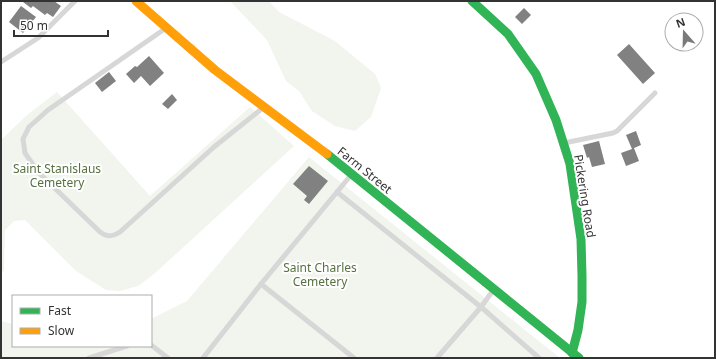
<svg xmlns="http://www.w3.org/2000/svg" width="716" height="359" font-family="'Noto Sans',sans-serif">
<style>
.green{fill:#f1f5ed}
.building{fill:#818181}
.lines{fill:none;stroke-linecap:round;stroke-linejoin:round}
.lane{stroke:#d7d7d7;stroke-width:5}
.fast{stroke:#30b455;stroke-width:9}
.slow{stroke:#ff9f0a;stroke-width:9}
.labels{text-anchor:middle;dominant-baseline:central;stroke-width:4;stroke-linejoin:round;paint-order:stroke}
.park-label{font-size:12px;fill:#56703f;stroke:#fff}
.street-label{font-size:12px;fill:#333;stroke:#fff}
</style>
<rect width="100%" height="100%" fill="#fff"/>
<g class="green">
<path d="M 230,1 L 269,1 L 279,12 L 335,41 L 375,74 L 381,88 L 371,117 L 355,131 L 335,126 L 312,111 L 299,91 L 286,81 L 267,40 Z"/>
<path d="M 57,92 L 150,196 L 250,107 L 294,146 L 154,274 L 138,286 L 120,291 L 106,290 L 76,271 L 25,220 L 14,221 L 5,230 L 4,270 L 1,273 L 1,140 L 27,115 Z"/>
<path d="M 309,157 L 560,358 L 1,358 L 1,321 L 13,324 L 13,346 L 151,346 L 151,319 L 187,301 Z"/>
</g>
<g class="building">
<path d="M 24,1 L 54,1 L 61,6 L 53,17 L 47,13 L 45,15 L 33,6 L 31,8 L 23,2 Z"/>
<path d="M 21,6 L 36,17 L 23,33 L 9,22 Z"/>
<path d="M 524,8 L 531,15 L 522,24 L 515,17 Z"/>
<path d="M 629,44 L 655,73 L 643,84 L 617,55 Z"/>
<path d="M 149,56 L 164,73 L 150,86 L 141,76 L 134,83 L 126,74 L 135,66 L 137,67 Z"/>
<path d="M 109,72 L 116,81 L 102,92 L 95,83 Z"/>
<path d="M 172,94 L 177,100 L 168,109 L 162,104 Z"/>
<path d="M 636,131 L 641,145 L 634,148 L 639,161 L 626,166 L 621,153 L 632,149 L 626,135 Z"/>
<path d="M 599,141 L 605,164 L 592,167 L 589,157 L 587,158 L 583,145 Z"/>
<path d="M 309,166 L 328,181 L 309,204 L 304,200 L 307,196 L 293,184 Z"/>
</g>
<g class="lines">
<g class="lane">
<path d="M 166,28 L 48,110 L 29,127 L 23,139 L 25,153 L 38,172 L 100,232 C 107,237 112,237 120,232 L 214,147 L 264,107"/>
<path d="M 1,62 L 38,38 L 75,1"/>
<path d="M 564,143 L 613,133 L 617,131 L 655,93"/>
<path d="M 351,175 L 337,192 L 481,307 L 539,358"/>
<path d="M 261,284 L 354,358"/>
<path d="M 151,345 L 168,358"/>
<path d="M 89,358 L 127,346"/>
<path d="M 203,358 L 261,284 L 337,192"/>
<path d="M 437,358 L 481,307 L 494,289"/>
</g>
<g class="fast">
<path d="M 472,1 L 508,34 L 536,74 L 556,120 L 570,164 L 581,239 L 582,276 L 582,302 L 578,330 L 572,353"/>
<path d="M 327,154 L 579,358"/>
</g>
<path class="slow" d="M 136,1 L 215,70 L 327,154"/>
</g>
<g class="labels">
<g class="park-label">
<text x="57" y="168">Saint Stanislaus<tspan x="57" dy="14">Cemetery</tspan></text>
<text x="320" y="267">Saint Charles<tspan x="320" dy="14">Cemetery</tspan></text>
</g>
<g class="street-label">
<text transform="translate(365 170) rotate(39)">Farm Street</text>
<text transform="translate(585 196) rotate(81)">Pickering Road</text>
</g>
</g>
<rect width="716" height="359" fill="none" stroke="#333333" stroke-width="4"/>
<rect x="12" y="295" width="140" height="52" fill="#ffffff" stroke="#adadad"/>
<rect x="20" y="308" width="20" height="6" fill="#30b455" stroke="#adadad"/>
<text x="48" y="315" font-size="12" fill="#333333">Fast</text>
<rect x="20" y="328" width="20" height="6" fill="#ff9f0a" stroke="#adadad"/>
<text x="48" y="335" font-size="12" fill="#333333">Slow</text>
<g transform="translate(684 32) rotate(340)"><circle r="19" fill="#ffffff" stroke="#adadad"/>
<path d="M0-3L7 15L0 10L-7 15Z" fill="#7a7a7a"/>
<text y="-6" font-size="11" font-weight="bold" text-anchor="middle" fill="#333333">N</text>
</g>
<path d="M14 30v6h94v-6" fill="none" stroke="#333333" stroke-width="2"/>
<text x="20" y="30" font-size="12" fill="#333333" stroke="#ffffff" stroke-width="3" paint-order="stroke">50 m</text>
</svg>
